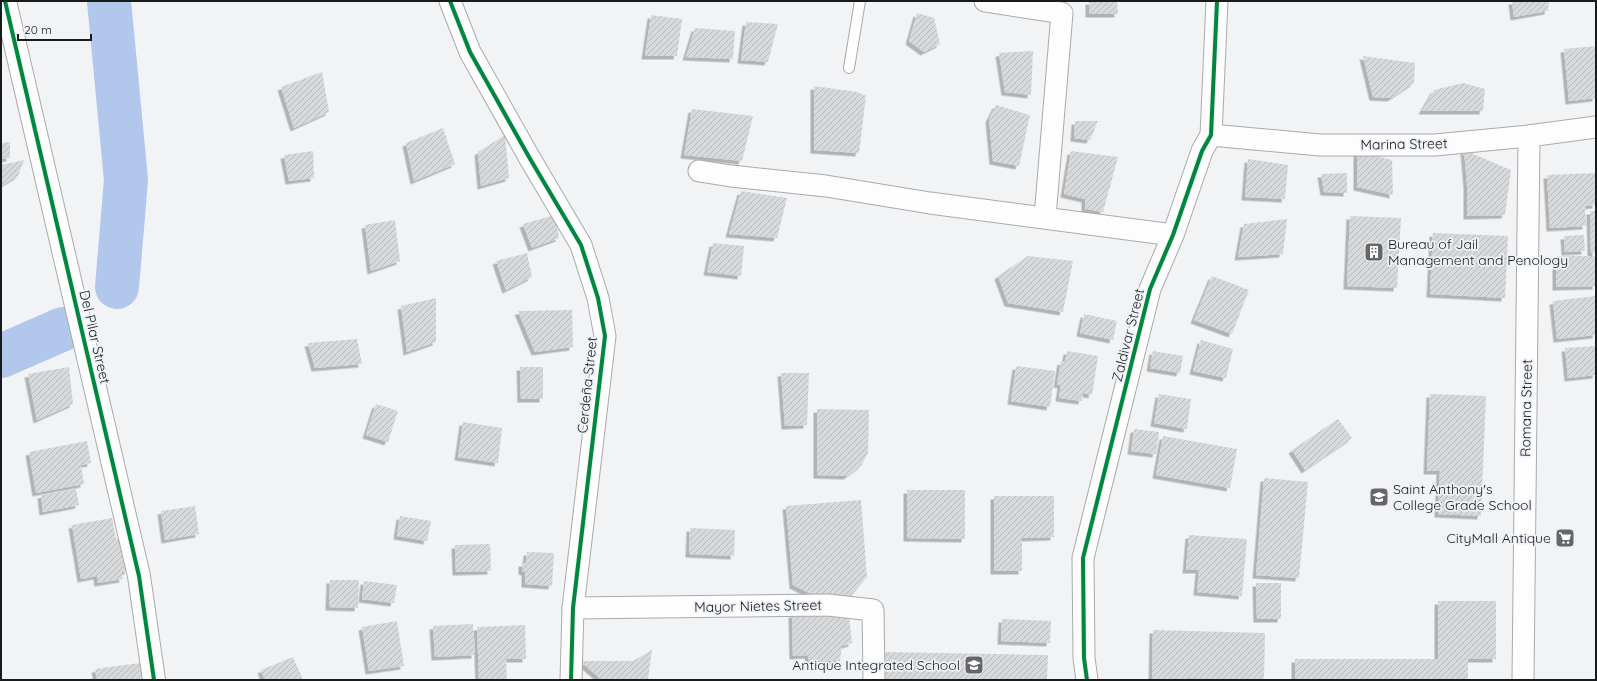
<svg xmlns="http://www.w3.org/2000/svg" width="1597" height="681" font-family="Quicksand,sans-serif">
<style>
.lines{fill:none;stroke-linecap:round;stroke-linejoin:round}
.river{stroke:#b1c7eb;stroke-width:44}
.building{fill:url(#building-hatch);filter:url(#shadow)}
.lane-casing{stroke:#a9aaac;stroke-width:12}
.street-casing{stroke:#a9aaac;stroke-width:23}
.secondary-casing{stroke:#a9aaac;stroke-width:24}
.lane{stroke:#fdfdfe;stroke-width:10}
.street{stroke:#fdfdfe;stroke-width:21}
.secondary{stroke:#fdfdfe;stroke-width:22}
.cycleway-casing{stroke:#eff2f7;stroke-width:6}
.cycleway{stroke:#00873e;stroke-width:4}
.labels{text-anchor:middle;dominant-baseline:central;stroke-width:3.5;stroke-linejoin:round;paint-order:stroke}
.street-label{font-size:14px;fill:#191a1c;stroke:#eff2f7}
.poi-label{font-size:14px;fill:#191a1c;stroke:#eff2f7;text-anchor:start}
</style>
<defs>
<pattern id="building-hatch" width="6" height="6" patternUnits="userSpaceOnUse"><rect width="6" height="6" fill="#d8d9da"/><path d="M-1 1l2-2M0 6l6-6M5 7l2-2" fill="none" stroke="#b9baba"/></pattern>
<filter id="shadow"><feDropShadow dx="-3.5" dy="3.5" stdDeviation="0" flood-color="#0004"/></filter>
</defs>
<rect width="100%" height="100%" fill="#f1f3f5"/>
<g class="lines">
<g class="river">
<path d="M 109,1 L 126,180 L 117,287"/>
<path d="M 1,356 L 63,329"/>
</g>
</g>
<g class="building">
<path d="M 1089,1 L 1117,1 L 1118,14 L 1089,14 Z"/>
<path d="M 1512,1 L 1549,1 L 1548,11 L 1514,17 Z"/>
<path d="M 917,13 L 934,18 L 940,44 L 924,52 L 909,41 Z"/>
<path d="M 651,15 L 682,19 L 677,56 L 645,56 Z"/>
<path d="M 746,22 L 778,24 L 768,62 L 741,60 Z"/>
<path d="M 695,28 L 735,31 L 733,59 L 686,57 Z"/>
<path d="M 1596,46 L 1596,98 L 1569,101 L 1564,49 Z"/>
<path d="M 1033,51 L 1031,95 L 1005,92 L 999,53 Z"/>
<path d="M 1363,56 L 1415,63 L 1414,83 L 1391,98 L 1373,97 Z"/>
<path d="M 322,72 L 329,112 L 294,128 L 281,87 Z"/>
<path d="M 1463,83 L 1485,89 L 1483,111 L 1422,111 L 1434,90 Z"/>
<path d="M 814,86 L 857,92 L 866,96 L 859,153 L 814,150 Z"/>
<path d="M 996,105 L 1030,115 L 1019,166 L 993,161 L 989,119 Z"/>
<path d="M 692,109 L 753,116 L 742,161 L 684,155 Z"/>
<path d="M 1075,121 L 1098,121 L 1090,140 L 1074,138 Z"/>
<path d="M 443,128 L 455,164 L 414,181 L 406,143 Z"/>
<path d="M 505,135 L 509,178 L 481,186 L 478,152 Z"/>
<path d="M 10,142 L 10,158 L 1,159 L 1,143 Z"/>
<path d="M 1464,150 L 1511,170 L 1505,215 L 1467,216 L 1467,185 Z"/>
<path d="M 313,151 L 314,178 L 289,181 L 284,155 Z"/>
<path d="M 1071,151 L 1118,157 L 1103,212 L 1085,209 L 1085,199 L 1064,194 Z"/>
<path d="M 1357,151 L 1392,160 L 1393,195 L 1357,187 Z"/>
<path d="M 1248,159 L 1288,165 L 1285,199 L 1245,197 Z"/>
<path d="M 24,160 L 18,176 L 1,186 L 1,165 Z"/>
<path d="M 1347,173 L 1347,193 L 1324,192 L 1321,174 Z"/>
<path d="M 1596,173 L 1596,205 L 1585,206 L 1586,226 L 1550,228 L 1547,175 Z"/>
<path d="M 741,191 L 787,198 L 777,238 L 729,234 Z"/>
<path d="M 1590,211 L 1596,211 L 1596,253 L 1591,253 Z"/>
<path d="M 555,215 L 559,238 L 532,248 L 523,224 Z"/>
<path d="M 1350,216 L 1401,218 L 1397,288 L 1347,286 Z"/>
<path d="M 1287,219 L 1283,254 L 1238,257 L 1244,224 Z"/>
<path d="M 395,220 L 400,261 L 371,271 L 365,225 Z"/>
<path d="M 1433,233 L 1508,236 L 1505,298 L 1430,294 Z"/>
<path d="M 1584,235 L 1585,251 L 1565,252 L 1564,236 Z"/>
<path d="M 713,243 L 744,246 L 741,276 L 707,272 Z"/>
<path d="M 527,253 L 532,277 L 506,290 L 496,261 Z"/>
<path d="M 1028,256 L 1073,261 L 1063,312 L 1008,303 L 998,276 Z"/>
<path d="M 1556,256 L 1596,256 L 1596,286 L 1556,287 Z"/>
<path d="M 1212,276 L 1249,290 L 1232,334 L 1194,320 Z"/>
<path d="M 1596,296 L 1596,335 L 1557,339 L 1553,301 Z"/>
<path d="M 436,298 L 436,342 L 407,352 L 401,306 Z"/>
<path d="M 572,310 L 573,347 L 535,352 L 518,311 Z"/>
<path d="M 1084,314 L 1117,321 L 1113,340 L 1080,333 Z"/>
<path d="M 357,339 L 362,364 L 315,368 L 308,343 Z"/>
<path d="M 1201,340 L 1233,349 L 1226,378 L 1193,371 Z"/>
<path d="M 1596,346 L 1596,375 L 1568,378 L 1565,348 Z"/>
<path d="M 1067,351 L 1098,356 L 1092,395 L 1083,393 L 1082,401 L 1059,398 L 1061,385 L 1057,384 L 1061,361 L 1065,362 Z"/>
<path d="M 1153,351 L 1183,356 L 1180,373 L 1150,368 Z"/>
<path d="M 1016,366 L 1055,371 L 1050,407 L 1011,401 Z"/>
<path d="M 69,367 L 73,404 L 37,420 L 28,374 Z"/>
<path d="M 520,367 L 543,367 L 543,399 L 521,399 Z"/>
<path d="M 781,373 L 809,373 L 807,425 L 785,426 Z"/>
<path d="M 1159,394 L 1191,399 L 1187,429 L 1154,423 Z"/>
<path d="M 1430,394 L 1486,396 L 1481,516 L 1438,514 L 1440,471 L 1427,471 Z"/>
<path d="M 376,404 L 398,411 L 388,442 L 366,435 Z"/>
<path d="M 817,409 L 869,410 L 868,453 L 861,466 L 847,476 L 817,475 Z"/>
<path d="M 1338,419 L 1352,438 L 1305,470 L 1292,450 Z"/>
<path d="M 463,422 L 502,428 L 498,463 L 458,457 Z"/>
<path d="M 1134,429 L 1159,432 L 1156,454 L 1131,451 Z"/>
<path d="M 1163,436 L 1237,449 L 1230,488 L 1156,475 Z"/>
<path d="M 87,441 L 91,463 L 81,465 L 84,484 L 36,493 L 29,452 Z"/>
<path d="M 1264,478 L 1308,482 L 1299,578 L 1256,575 Z"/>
<path d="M 76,489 L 79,505 L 43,512 L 41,495 Z"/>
<path d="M 907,490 L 965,490 L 965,539 L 907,538 Z"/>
<path d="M 994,496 L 1054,496 L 1054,537 L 1022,538 L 1022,571 L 994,571 Z"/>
<path d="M 861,500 L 867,577 L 846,602 L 813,595 L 793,585 L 786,506 Z"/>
<path d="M 195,506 L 199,534 L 165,540 L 161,511 Z"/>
<path d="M 400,516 L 431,521 L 427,541 L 397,536 Z"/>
<path d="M 112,518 L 116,539 L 122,538 L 128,571 L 121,572 L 123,579 L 98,583 L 97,576 L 81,579 L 72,525 Z"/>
<path d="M 690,528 L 735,530 L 734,556 L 689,554 Z"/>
<path d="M 1189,535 L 1247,539 L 1242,596 L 1197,592 L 1199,570 L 1186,570 Z"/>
<path d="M 490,544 L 491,571 L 456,572 L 455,545 Z"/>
<path d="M 527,552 L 554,553 L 552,586 L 525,584 L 525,572 L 522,571 L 522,563 L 526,563 Z"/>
<path d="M 330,580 L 359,580 L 358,608 L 329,607 Z"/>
<path d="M 364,581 L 397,585 L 394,603 L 362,599 Z"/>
<path d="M 1256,583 L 1281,583 L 1281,619 L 1257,619 Z"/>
<path d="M 1438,601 L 1496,601 L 1496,659 L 1468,659 L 1468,680 L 1295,680 L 1295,659 L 1438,659 Z"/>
<path d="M 792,614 L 849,616 L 852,643 L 842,646 L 840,661 L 809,661 L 808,655 L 793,656 Z"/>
<path d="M 1002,619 L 1051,621 L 1050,643 L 1001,641 Z"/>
<path d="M 397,621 L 404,666 L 369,671 L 362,627 Z"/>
<path d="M 473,624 L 475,655 L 435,657 L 433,626 Z"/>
<path d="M 525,625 L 526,659 L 506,659 L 507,680 L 479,680 L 477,627 Z"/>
<path d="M 1153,630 L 1265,633 L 1264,680 L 1227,680 L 1227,679 L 1188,678 L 1188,680 L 1152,680 Z"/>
<path d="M 652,650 L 648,680 L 602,680 L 580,661 L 633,661 Z"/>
<path d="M 881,652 L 1048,655 L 1047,680 L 880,680 Z"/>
<path d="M 293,657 L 303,680 L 265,680 L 261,670 Z"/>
<path d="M 140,663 L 142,680 L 97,680 L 95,669 Z"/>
</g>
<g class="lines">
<g class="lane-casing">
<path id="lane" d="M 849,68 L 860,1"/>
</g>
<g class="street-casing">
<g id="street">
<path d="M 450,1 L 470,52 L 529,157 L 581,245 L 598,298 L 605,336 L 573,608 L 571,680"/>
<path d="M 985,1 L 1062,13 L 1045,217"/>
<path d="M 1211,135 L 1320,145 L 1435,145 L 1529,136 L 1596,127"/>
<path d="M 699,171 L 731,176 L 826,186 L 930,203 L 1173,235"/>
<path d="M 573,608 L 828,605 L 873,610 L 874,680"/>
<path d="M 1087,680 L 1084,658 L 1083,558 L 1150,289 L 1173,235 L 1202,151 L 1211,135 L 1217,1"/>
<path d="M 1523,680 L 1529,136"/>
</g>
</g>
<g class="secondary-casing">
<path id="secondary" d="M 5,1 L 139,576 L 154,680"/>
</g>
<use href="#lane" class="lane"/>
<use href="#street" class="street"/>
<use href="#secondary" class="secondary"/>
<g class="cycleway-casing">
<g id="cycleway">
<path d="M 5,1 L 139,576 L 154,680"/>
<path d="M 450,1 L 470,52 L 529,157 L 581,245 L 598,298 L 605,336 L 573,608 L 571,680"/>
<path d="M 1087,680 L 1084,658 L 1083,558 L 1150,289 L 1173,235 L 1202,151 L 1211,135 L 1217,1"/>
</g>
</g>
<use href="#cycleway" class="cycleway"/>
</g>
<defs>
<g id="building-square" transform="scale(1)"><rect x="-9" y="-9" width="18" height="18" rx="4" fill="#656668" stroke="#eff2f7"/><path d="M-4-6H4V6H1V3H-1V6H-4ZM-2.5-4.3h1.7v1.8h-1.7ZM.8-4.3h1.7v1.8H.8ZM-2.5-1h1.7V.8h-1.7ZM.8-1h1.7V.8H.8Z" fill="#fff"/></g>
<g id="university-square" transform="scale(1)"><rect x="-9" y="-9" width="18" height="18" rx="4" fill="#656668" stroke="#eff2f7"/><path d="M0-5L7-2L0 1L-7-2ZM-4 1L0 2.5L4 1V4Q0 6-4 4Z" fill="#fff"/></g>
<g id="supermarket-square" transform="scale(1)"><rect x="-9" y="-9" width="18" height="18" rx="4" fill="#656668" stroke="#eff2f7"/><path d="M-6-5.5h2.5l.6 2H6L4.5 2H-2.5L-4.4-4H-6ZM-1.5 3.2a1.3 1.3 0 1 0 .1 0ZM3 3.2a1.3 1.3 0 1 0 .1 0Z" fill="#fff"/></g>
<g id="school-square" transform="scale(1)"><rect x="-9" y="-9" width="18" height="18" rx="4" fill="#656668" stroke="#eff2f7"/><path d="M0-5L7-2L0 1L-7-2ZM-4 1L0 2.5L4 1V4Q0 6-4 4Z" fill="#fff"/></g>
</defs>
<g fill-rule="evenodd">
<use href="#building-square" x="1374" y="252"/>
<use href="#university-square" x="1379" y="497"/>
<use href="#supermarket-square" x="1565" y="538"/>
<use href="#school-square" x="974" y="665"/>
</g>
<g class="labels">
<g class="street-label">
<text transform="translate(1404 144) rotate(-1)">Marina Street</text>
<text transform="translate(1128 335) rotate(-76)">Zaldivar Street</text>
<text transform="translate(95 337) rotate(77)">Del Pilar Street</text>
<text transform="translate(587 385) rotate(-84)">Cerdeña Street</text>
<text transform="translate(1526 408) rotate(-89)">Romana Street</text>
<text transform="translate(758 606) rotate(-1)">Mayor Nietes Street</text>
</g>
<g class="poi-label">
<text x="1388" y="244">Bureau of Jail<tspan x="1388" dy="16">Management and Penology</tspan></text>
<text x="1393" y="489">Saint Anthony's<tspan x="1393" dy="16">College Grade School</tspan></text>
<text x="1551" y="538" text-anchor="end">CityMall Antique</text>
<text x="960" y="665" text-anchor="end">Antique Integrated School</text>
</g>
</g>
<rect width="1597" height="681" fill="none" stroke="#191a1c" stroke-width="4"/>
<path d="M18 34v6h73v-6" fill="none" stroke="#191a1c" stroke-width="2"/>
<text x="24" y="34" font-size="12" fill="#191a1c" stroke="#eff2f7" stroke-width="3" paint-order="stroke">20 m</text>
</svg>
